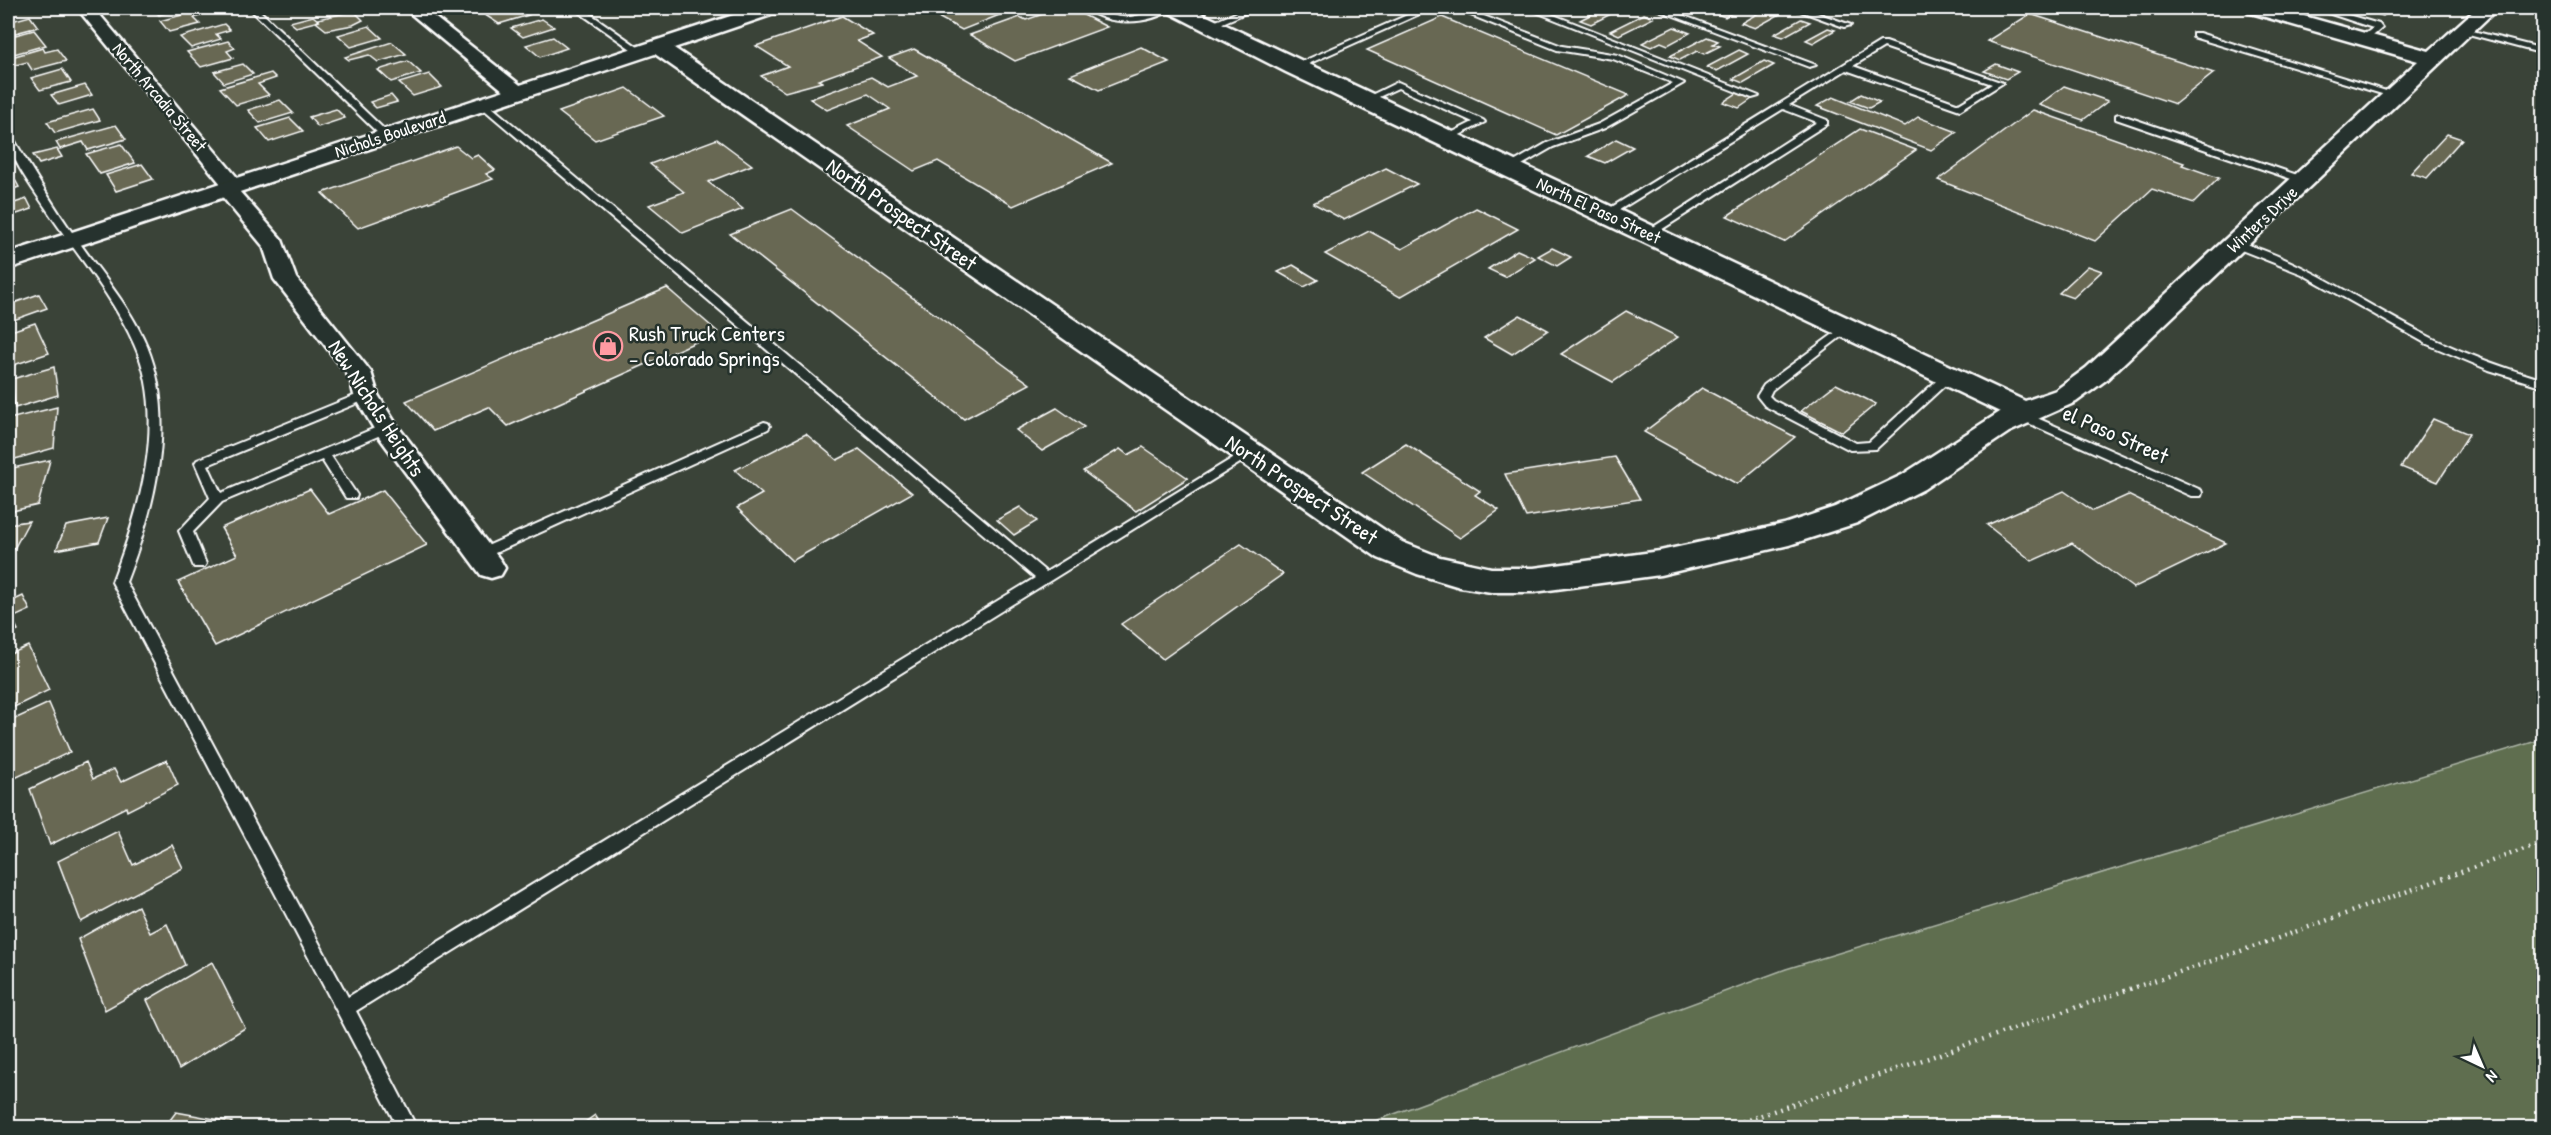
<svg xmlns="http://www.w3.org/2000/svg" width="2551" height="1135" font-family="'Patrick Hand',sans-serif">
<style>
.green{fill:#5e6e50;stroke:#aeb6a8;stroke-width:1.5}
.building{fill:#686853;stroke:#fff;stroke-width:1.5}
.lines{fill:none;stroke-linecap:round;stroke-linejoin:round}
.lane-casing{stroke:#fff;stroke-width:4}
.street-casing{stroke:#fff;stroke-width:5}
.secondary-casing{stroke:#fff;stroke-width:5}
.path{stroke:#fff;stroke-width:4.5;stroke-dasharray:1.5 5;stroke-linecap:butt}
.lane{fill:#26332d;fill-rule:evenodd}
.street{fill:#26332d;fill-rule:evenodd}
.secondary{fill:#26332d;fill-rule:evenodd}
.labels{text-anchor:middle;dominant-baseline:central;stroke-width:5;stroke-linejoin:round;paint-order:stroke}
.far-street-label{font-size:18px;fill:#fff;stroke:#26332d}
.street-label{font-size:22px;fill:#fff;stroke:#26332d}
.poi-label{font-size:22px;fill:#fff;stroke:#26332d;text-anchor:start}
</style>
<rect width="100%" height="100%" fill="#3a4338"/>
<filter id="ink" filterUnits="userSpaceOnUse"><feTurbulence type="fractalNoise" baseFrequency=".0167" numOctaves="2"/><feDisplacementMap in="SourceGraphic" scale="12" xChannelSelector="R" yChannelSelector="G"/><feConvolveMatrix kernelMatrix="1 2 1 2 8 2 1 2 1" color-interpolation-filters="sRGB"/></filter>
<g filter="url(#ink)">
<path class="green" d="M 2543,739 L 2543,1127 L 1359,1127 L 1786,969 Z"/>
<g class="building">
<path d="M 152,8 L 186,8 L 159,15 Z"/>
<path d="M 492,8 L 531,8 L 523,10 L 529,15 L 499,24 L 479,11 Z"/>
<path d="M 921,8 L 1017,8 L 962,30 Z"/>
<path d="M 1060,8 L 1070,8 L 1107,27 L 1015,61 L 970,35 L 1020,17 L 1026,20 Z"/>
<path d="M 1604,8 L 1623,8 L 1591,24 L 1580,20 Z"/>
<path d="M 1704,8 L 1741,8 L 1725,17 L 1702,9 Z"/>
<path d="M 1762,8 L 1782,13 L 1755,28 L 1741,23 L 1762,11 L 1758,10 Z"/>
<path d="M 2353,8 L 2394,8 L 2383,16 Z"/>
<path d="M 196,11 L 200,16 L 194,18 L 200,24 L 169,32 L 160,21 Z"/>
<path d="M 354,11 L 363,20 L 353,25 L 326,30 L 316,22 L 319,21 L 318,19 Z"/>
<path d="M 1644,14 L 1653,18 L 1619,35 L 1610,31 Z"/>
<path d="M 2030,14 L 2214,73 L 2175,104 L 1987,41 Z"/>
<path d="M 30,16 L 38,27 L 8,35 L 8,22 Z"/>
<path d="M 313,16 L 319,21 L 296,27 L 290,22 Z"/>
<path d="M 842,16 L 873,35 L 857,41 L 882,57 L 818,80 L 822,82 L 785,92 L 761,76 L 788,66 L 756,46 Z"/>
<path d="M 1442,17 L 1629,95 L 1556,135 L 1367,50 Z"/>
<path d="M 542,19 L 554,27 L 523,37 L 511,28 Z"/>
<path d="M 1801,19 L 1810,22 L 1783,37 L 1774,34 Z"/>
<path d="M 224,24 L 230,30 L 216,34 L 221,39 L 191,48 L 180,37 Z"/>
<path d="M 369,26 L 382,38 L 351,47 L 338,35 Z"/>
<path d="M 1674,27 L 1690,33 L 1668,45 L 1661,42 L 1651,47 L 1642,43 Z"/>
<path d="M 1828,28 L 1835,30 L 1813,43 L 1806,40 Z"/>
<path d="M 34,30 L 46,45 L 14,54 L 10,48 L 8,49 L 8,37 Z"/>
<path d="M 553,37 L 567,48 L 540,57 L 526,45 Z"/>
<path d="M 1707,37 L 1718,41 L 1713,44 L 1720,46 L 1704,54 L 1697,51 L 1680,60 L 1670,56 Z"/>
<path d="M 228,41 L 235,48 L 227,51 L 233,58 L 201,67 L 187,52 Z"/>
<path d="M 392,42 L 406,54 L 378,62 L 369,55 L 349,60 L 345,57 Z"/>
<path d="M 1141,47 L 1169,62 L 1099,90 L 1070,75 Z"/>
<path d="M 43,48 L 45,52 L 57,49 L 66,61 L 32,70 L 27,62 L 8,67 L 8,58 Z"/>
<path d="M 914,49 L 1112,163 L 1013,206 L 938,161 L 914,171 L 847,126 L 890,109 L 868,94 L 827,110 L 810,99 L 871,77 L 888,87 L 917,76 L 889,58 Z"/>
<path d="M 1739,50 L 1748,54 L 1717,71 L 1707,67 Z"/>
<path d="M 408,61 L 421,73 L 391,82 L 378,70 Z"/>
<path d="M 1764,61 L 1774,65 L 1743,83 L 1733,79 Z"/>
<path d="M 243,64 L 253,74 L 224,83 L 214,72 Z"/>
<path d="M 1996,64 L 2018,72 L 2006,79 L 1984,71 Z"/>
<path d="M 62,69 L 71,82 L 40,90 L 31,78 Z"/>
<path d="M 271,73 L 276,78 L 258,84 L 269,95 L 236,105 L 220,88 Z"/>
<path d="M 429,74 L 442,87 L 413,96 L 399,83 Z"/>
<path d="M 85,85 L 92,95 L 59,105 L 51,95 Z"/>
<path d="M 2064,86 L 2108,101 L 2083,120 L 2039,105 Z"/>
<path d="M 627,88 L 664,116 L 595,140 L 559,112 Z"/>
<path d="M 1737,93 L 1752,99 L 1739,108 L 1723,102 Z"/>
<path d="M 1861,94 L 1880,102 L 1869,108 L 1850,101 Z"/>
<path d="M 391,95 L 397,102 L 376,108 L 370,102 Z"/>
<path d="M 1833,97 L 1905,126 L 1918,117 L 1957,132 L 1931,150 L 1817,106 Z"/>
<path d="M 280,100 L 293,113 L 260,123 L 248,110 Z"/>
<path d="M 93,109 L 100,120 L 55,133 L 47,122 Z"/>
<path d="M 336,109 L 345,118 L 318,127 L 309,117 Z"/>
<path d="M 2033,110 L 2184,163 L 2182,165 L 2219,178 L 2194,203 L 2152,189 L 2095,241 L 1938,180 Z"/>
<path d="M 290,118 L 303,131 L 269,142 L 257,128 Z"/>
<path d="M 116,125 L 126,139 L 88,150 L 83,142 L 60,149 L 56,142 Z"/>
<path d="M 1860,129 L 1916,150 L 1784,242 L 1727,216 Z"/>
<path d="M 2447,134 L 2462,139 L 2427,178 L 2411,173 Z"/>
<path d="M 717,139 L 752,165 L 708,182 L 743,209 L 683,233 L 649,205 L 684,192 L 650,164 Z"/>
<path d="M 1616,139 L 1633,147 L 1605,163 L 1588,156 Z"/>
<path d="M 121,144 L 135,163 L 100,174 L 86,154 Z"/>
<path d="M 456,146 L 471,158 L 478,155 L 495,170 L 486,174 L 493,179 L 358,228 L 322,193 Z"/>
<path d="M 57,149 L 62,157 L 39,164 L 33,155 Z"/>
<path d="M 142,164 L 153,179 L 116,191 L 106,175 Z"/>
<path d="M 1386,168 L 1417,184 L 1344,220 L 1313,203 Z"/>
<path d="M 13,176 L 19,187 L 8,191 L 8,178 Z"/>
<path d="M 27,199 L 32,209 L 8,217 L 8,205 Z"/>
<path d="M 1476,208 L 1518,229 L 1400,297 L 1325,254 L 1369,231 L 1402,249 Z"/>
<path d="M 792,209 L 1030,384 L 964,419 L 730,234 Z"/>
<path d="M 1552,248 L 1571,257 L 1557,266 L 1538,256 Z"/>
<path d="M 1517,250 L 1535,258 L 1505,277 L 1488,269 Z"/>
<path d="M 1293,265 L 1318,280 L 1304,287 L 1278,272 Z"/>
<path d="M 2088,266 L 2102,271 L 2073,298 L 2059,293 Z"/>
<path d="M 667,288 L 718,332 L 508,426 L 489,407 L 433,431 L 406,401 Z"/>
<path d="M 39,294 L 47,308 L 8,322 L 8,305 Z"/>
<path d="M 1626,311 L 1678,337 L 1613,382 L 1561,354 Z"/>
<path d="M 1520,315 L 1548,330 L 1512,354 L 1484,338 Z"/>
<path d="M 35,323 L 49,353 L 8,367 L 8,332 Z"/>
<path d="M 54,367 L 58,395 L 15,408 L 12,379 Z"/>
<path d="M 1836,384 L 1876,404 L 1842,432 L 1801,411 Z"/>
<path d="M 1702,388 L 1795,437 L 1737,484 L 1644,432 Z"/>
<path d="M 57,407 L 54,448 L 8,461 L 9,419 Z"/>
<path d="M 1057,408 L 1084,427 L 1042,451 L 1016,430 Z"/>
<path d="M 2433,419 L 2469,434 L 2438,482 L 2401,467 Z"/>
<path d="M 806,434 L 837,460 L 859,449 L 912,493 L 792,561 L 737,508 L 762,494 L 735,470 Z"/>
<path d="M 1406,444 L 1480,491 L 1475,495 L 1499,510 L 1460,538 L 1362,472 Z"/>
<path d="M 1143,447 L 1188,478 L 1136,511 L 1083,471 L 1120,449 L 1128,455 Z"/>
<path d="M 1615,457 L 1640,499 L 1526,517 L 1505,474 Z"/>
<path d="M 50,460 L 38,505 L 8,512 L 8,469 Z"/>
<path d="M 310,489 L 329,514 L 383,490 L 427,545 L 215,646 L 178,582 L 237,555 L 221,528 Z"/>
<path d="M 2064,491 L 2093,511 L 2128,495 L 2226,543 L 2133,588 L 2072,543 L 2032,561 L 1987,525 Z"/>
<path d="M 1020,507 L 1037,521 L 1014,535 L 997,520 Z"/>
<path d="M 108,518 L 99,542 L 56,550 L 66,526 Z"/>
<path d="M 29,521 L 8,560 L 8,524 Z"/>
<path d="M 1241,544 L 1283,574 L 1163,659 L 1121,624 Z"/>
<path d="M 23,596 L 30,610 L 12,618 L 18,630 L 8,635 L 8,603 Z"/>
<path d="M 28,646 L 49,690 L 8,710 L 8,655 Z"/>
<path d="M 49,703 L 70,752 L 15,778 L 8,758 L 8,722 Z"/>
<path d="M 167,760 L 178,785 L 127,811 L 126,807 L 50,845 L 30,789 L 86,762 L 93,779 L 114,769 L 121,782 Z"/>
<path d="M 118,831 L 133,865 L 172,845 L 183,868 L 81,922 L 58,861 Z"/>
<path d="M 138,906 L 150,933 L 167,924 L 185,965 L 105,1010 L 78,939 Z"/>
<path d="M 212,962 L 245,1028 L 179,1069 L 147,1000 Z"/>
<path d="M 176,1112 L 232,1122 L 228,1128 L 164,1128 Z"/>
<path d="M 595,1115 L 603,1128 L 577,1128 Z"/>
</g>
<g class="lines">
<g class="lane-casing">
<g id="lane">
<path d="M 249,8 L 257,8 L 389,134 L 389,138 L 383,138 Z"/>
<path d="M 573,8 L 582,8 L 645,52 L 638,54 Z"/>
<path d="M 1085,8 C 1098,7 1109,16 1122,17 C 1140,19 1156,6 1174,8 C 1149,25 1109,27 1085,8 Z"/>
<path d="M 1247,8 L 1257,8 L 1211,28 L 1204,26 Z"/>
<path d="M 1423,8 L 1433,8 L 1297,69 L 1290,67 Z"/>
<path d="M 1453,8 L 1463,8 L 1562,46 L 1618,55 L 1684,83 L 1605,128 L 1553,147 L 1513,170 L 1507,170 L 1507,166 L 1547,143 L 1599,124 L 1673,83 L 1613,59 L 1557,50 Z"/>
<path d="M 1526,8 L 1536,8 L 1759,96 L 1752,98 Z"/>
<path d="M 1653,8 L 1663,8 L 1816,65 L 1809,67 Z"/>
<path d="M 1792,8 L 1803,8 L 1851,25 L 1844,27 Z"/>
<path d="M 2313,8 L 2324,8 L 2379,24 L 2382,28 L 2367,41 L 2361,41 L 2361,37 L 2373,28 Z"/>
<path d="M 2461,28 L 2544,49 L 2544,54 L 2461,32 Z"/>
<path d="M 2193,33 L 2199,33 L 2399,95 L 2392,97 L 2193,37 Z"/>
<path d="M 1880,42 L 1886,42 L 2003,83 L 1960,110 L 1846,70 L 1789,105 L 1827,120 L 1827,124 L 1653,235 L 1649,236 L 1644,233 L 1817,122 L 1783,109 L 1611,215 L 1603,215 L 1602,213 ZM 1884,47 L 1992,84 L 1959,104 L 1853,66 Z"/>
<path d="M 1398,82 L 1483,120 L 1485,122 L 1448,141 L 1443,138 L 1445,136 L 1473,122 L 1398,88 L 1368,102 L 1361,100 Z"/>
<path d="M 480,102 L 486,102 L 1046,572 L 1246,450 L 1250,449 L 1256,453 L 356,1011 L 417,1128 L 398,1128 L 112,582 C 140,510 168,418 134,344 C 112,294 74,252 45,207 C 33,189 8,156 8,135 L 13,138 C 34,173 55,209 79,242 C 102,275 131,308 147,346 C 178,421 154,510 126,582 L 348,997 L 1035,578 L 480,106 Z"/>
<path d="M 2119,114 L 2306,178 L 2308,180 L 2300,182 L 2116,119 L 2116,115 Z"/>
<path d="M 2235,241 C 2308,261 2368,308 2436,340 C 2471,356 2507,369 2544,380 L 2544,387 L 2489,370 L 2427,344 L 2302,274 L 2231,246 L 2230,244 Z"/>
<path d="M 1847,324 L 1851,325 L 1851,329 L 1772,390 L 1769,396 L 1773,400 L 1856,443 L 1869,442 L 1945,373 L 1953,373 L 1955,376 L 1876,449 L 1850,450 L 1765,406 L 1757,396 L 1764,385 Z"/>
<path d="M 366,391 L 370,392 L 372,395 L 370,398 L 208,465 L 221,493 L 382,425 L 390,425 L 392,428 L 390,431 L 331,456 L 357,495 L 356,498 L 346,498 L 322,460 L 222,502 L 193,532 L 206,564 L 204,567 L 194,567 L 179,531 L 210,498 L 195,463 L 197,460 Z"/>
<path d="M 2019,410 L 2201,490 L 2202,493 L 2201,496 L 2191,496 L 2015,417 L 2013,414 L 2015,411 Z"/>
<path d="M 764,422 L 768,423 L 770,426 L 768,429 L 486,557 L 481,559 L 474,554 L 476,551 Z"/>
</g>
</g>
<g class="street-casing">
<g id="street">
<path d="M 77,8 L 94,8 L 241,182 L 244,186 L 239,191 L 282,240 L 296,278 L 371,372 L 378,395 L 396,424 L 501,561 L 505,568 L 501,575 L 491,578 L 481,575 L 377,434 L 354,395 L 350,378 L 274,279 L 263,246 L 216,189 L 221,184 Z"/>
<path d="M 404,8 L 423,8 L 524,88 L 526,92 L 524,96 L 510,96 Z"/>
</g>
</g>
<g class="secondary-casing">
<path id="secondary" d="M 755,8 L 783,8 L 780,12 L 674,48 L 1402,542 L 1440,557 L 1491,568 L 1534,568 L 1660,551 L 1784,524 L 1835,507 L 1902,475 L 2000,412 L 1286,72 L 1168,12 L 1165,8 L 1190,8 L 2025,401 L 2056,390 L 2086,368 L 2418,61 L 2248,12 L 2245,8 L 2275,8 L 2429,51 L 2477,8 L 2498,8 L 2106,380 L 2076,402 L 2009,432 L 1924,489 L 1857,523 L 1789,545 L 1660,575 L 1534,592 L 1491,592 L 1460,587 L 1417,574 L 1378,558 L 655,54 L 8,269 L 8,253 Z"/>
</g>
<path class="path" d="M 1724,1128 L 2270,941 L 2544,842"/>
<use href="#lane" class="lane"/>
<use href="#street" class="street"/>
<use href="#secondary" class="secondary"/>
</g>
</g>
<defs>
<g id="shop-ring" transform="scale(1.5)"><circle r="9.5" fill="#26332d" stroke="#ff9aa2" stroke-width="1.5"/><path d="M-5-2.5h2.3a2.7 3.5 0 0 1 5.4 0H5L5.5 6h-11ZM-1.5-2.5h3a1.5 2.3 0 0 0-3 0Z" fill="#ff9aa2"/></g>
</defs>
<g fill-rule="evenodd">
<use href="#shop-ring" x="608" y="346"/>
</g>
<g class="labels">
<g class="far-street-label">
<text transform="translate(160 97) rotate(50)">North Arcadia Street</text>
<text transform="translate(390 134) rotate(-18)">Nichols Boulevard</text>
<text transform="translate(1599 210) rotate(25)">North El Paso Street</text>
<text transform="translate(2262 219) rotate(-43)">Winters Drive</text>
</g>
<g class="street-label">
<text transform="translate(902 214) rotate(35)">North Prospect Street</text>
<text transform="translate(377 408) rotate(57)">New Nichols Heights</text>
<text transform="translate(2116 434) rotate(24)">el Paso Street</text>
<text transform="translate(1302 489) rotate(34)">North Prospect Street</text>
</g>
<g class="poi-label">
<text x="629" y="333">Rush Truck Centers<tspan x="629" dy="25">– Colorado Springs</tspan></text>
</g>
</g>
<rect width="2551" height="1135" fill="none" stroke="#26332d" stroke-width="30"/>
<rect x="15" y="15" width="2521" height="1105" fill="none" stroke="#fff" stroke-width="2" filter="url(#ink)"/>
<g transform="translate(2482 1066) rotate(136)" stroke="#26332d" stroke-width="4.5" paint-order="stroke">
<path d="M0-4.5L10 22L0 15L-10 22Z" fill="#ffffff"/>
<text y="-9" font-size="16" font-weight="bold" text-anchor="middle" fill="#ffffff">N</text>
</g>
</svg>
